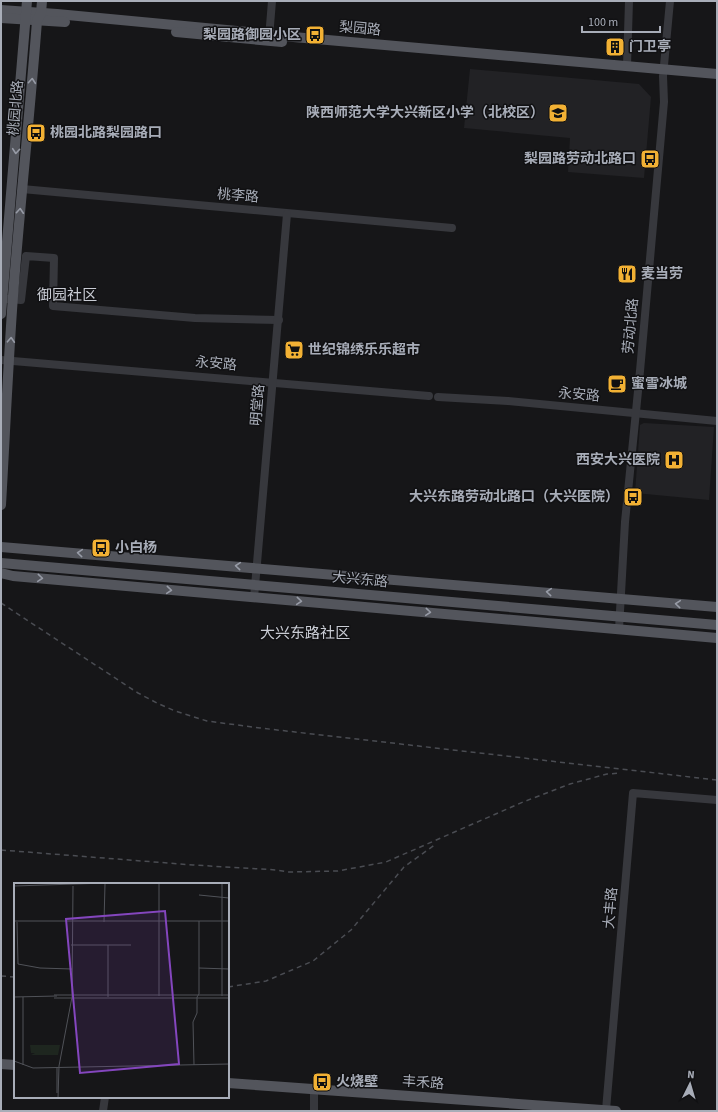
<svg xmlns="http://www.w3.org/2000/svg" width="718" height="1112" font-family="'Source Sans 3','Noto Sans SC',sans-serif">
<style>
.built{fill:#222225}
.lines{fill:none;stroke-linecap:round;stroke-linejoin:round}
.minor{stroke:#37383d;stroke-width:8}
.major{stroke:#53555c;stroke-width:10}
.rail{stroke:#4a4c52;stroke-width:1.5;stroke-dasharray:5 4;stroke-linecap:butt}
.oneway{stroke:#979ba6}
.labels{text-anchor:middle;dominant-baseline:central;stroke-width:3;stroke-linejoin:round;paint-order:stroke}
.street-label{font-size:14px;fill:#a8adb8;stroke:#111113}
.poi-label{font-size:14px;font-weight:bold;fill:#a8adb8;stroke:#111113;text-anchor:start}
.neighbourhood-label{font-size:15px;fill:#c9ccd4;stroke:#111113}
.inset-road{fill:none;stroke:#505258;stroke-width:1}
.view{fill:#8446be;fill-opacity:0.15;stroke:#8446be;stroke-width:2}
.inset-edge{fill:none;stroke:#a8adb8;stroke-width:2}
</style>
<rect width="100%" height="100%" fill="#161618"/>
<g class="built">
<path d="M 470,69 L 639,84 L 651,97 L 644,178 L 568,172 L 570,138 L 464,128 Z"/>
<path d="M 644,423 L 714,427 L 709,500 L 635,493 L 640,425 Z"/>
</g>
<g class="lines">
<g class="minor">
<path d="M 269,38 L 272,1"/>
<path d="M 627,66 L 629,1"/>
<path d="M 22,189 L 452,228"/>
<path d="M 8,299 L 21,300 L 26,256 L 54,258 L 53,306 L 195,318 L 279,320"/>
<path d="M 1,360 L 429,396"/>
<path d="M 438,397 L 508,401 L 717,421"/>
<path d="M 254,598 L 287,214"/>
<path d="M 619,629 L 625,522 L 640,371 L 664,102 L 663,76 L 670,1"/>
<path d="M 606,1110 L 633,793 L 717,800"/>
<path d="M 103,1111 L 105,1097"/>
<path d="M 314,1111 L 314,1089"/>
</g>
<g class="major">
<path d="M 1,10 L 57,14 L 269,34 L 282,36 L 717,74"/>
<path d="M 1,18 L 65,22"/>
<path d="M 176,32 L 282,42"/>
<path d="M 1,314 L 27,1"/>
<path d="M 1,505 C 5,435 8,366 13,296 C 20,204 30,113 37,21 L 41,13 L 42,1"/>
<path d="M 1,547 L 717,607"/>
<path d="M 1,563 L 717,625"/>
<path d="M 1,573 L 13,576 L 717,638"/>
<path d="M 1,1064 L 15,1065"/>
<path d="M 228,1083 L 616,1111"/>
</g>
<g class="rail">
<path d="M 1,603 L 138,693 L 157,703 L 175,711 L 207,721 L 260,728 L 717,780"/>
<path d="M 1,850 L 193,865 L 277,870 L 288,872 L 338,871 L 386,862 L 523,802 L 570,784 L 607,774 L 621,773"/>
<path d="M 1,976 L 15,977"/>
<path d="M 228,987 L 266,981 L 313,961 L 351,930 L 404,867 L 436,844"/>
</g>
</g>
<defs><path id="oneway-chevron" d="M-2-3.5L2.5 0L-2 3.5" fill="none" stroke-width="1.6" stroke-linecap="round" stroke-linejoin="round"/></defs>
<g class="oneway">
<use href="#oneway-chevron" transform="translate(32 81) rotate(-85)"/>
<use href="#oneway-chevron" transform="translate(16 151) rotate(95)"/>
<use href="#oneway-chevron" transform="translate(20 211) rotate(-86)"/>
<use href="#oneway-chevron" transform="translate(11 340) rotate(-87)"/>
<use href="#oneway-chevron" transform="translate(80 553) rotate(-175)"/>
<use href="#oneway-chevron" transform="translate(238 566) rotate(-175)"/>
<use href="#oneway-chevron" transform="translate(40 578) rotate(5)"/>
<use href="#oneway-chevron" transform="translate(169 590) rotate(5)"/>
<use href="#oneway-chevron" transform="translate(549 592) rotate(-175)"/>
<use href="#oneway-chevron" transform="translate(299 601) rotate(5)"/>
<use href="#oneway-chevron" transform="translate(678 604) rotate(-175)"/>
<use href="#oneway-chevron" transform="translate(428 612) rotate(5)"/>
</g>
<defs>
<g id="bus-square" transform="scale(1)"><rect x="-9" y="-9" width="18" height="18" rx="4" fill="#f2b134" stroke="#111113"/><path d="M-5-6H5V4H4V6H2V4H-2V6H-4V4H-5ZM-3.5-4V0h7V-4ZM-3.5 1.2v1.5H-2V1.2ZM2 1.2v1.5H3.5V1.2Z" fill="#111"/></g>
<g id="building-square" transform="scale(1)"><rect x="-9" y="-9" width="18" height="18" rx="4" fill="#f2b134" stroke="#111113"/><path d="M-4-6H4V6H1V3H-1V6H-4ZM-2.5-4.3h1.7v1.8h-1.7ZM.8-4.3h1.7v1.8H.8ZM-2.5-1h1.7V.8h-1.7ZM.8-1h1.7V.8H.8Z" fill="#111"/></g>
<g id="school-square" transform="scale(1)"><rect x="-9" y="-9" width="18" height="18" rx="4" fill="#f2b134" stroke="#111113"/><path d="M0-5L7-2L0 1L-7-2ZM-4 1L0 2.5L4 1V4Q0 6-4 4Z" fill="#111"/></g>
<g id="restaurant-square" transform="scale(1)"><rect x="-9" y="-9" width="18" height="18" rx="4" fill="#f2b134" stroke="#111113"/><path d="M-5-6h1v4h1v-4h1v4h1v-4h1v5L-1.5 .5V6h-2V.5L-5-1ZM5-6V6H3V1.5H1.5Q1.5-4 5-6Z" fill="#111"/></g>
<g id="supermarket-square" transform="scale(1)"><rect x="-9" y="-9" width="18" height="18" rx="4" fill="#f2b134" stroke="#111113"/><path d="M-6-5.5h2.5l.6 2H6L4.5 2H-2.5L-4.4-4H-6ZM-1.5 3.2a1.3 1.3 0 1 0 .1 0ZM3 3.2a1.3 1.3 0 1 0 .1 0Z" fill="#111"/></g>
<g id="cafe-square" transform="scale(1)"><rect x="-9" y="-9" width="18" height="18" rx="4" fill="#f2b134" stroke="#111113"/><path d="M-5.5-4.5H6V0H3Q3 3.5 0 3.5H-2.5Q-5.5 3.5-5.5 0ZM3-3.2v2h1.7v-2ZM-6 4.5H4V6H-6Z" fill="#111"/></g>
<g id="hospital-square" transform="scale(1)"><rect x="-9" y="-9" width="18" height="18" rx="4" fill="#f2b134" stroke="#111113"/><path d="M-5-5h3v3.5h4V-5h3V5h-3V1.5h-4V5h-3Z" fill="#111"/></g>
</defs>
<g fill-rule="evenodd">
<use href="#bus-square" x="315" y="35"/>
<use href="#building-square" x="615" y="47"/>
<use href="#school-square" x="558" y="113"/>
<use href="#bus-square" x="36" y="133"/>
<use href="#bus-square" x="650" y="159"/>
<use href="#restaurant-square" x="627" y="274"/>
<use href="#supermarket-square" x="294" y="350"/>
<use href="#cafe-square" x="617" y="384"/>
<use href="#hospital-square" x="674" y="460"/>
<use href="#bus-square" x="633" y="497"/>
<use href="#bus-square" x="101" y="548"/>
<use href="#bus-square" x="322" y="1082"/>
</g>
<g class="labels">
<g class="street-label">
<text transform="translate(360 29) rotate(5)">梨园路</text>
<text transform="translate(16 108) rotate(-85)">桃园北路</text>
<text transform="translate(238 196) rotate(5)">桃李路</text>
<text transform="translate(631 326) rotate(-85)">劳动北路</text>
<text transform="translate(216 364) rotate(5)">永安路</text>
<text transform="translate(579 395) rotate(5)">永安路</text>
<text transform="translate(258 405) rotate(-85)">明堂路</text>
<text transform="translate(360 580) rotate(5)">大兴东路</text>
<text transform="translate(611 908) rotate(-85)">大丰路</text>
<text transform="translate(423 1083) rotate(4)">丰禾路</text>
</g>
<g class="poi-label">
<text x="301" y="35" text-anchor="end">梨园路御园小区</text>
<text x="629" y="47">门卫亭</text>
<text x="544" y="113" text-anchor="end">陕西师范大学大兴新区小学（北校区）</text>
<text x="50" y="133">桃园北路梨园路口</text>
<text x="636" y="159" text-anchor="end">梨园路劳动北路口</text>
<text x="641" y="274">麦当劳</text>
<text x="308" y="350">世纪锦绣乐乐超市</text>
<text x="631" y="384">蜜雪冰城</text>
<text x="660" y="460" text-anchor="end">西安大兴医院</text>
<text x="619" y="497" text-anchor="end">大兴东路劳动北路口（大兴医院）</text>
<text x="115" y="548">小白杨</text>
<text x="336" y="1082">火烧壁</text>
</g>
<g class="neighbourhood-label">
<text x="67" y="295">御园社区</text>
<text x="305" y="633">大兴东路社区</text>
</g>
</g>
<g transform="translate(14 883)">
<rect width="215" height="215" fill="#161618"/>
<path d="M 16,162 L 46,162 L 44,172 L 17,172 L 21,170 L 17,170 Z" fill="#1e261f"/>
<path class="inset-road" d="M 145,0 L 145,113M 0,3 L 92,0M 185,12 L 215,15M 0,38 L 215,38M 3,39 L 4,81 L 26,85 L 58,86M 90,39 L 91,1M 57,62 L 117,62M 94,62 L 94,114M 185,85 L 215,86M 40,112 L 215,112M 208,113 L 208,0M 0,114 L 43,113M 40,115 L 215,115M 0,178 L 19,185 L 215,181M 9,182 L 9,114M 180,182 L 179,139 L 183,130 L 183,114 L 185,111 L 185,38M 43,210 L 43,184M 44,215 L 45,183 L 58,114 L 59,3"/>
<path class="view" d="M 151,28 L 165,181 L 66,190 L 52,36 Z"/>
<rect width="215" height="215" class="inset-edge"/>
</g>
<rect width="718" height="1112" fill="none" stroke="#a8adb8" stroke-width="4"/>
<g transform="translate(690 1084) rotate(5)" stroke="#111113" stroke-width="3" paint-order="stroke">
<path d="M0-3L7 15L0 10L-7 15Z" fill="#a8adb8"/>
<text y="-6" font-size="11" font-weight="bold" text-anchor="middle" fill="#a8adb8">N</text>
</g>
<path d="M582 26v6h78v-6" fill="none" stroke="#a8adb8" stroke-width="2"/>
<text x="588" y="26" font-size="12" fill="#a8adb8" stroke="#111113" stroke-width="3" paint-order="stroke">100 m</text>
</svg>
